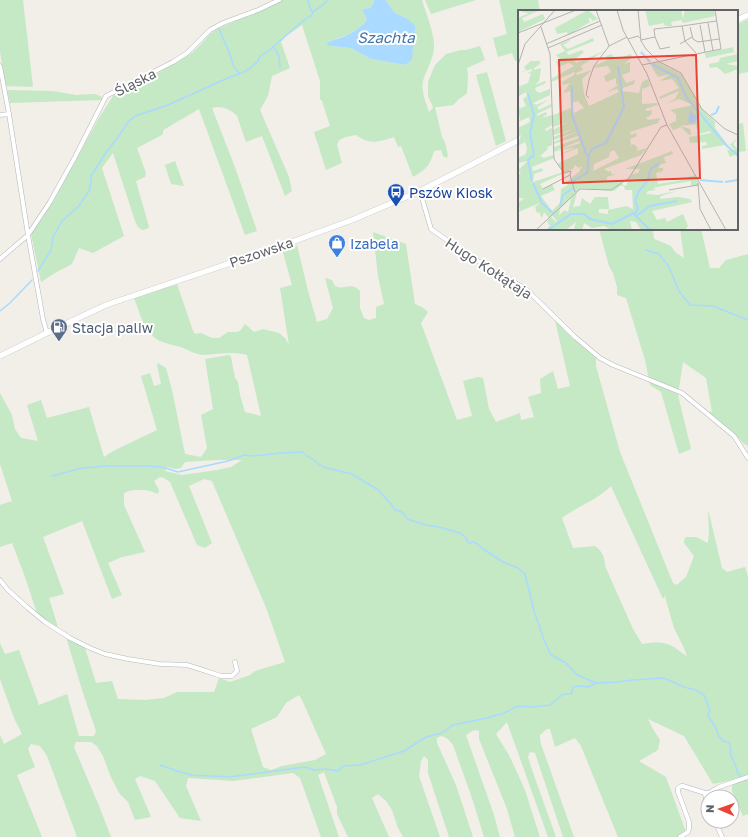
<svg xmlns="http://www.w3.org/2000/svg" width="748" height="837" font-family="'Golos Text',sans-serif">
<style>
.green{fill:#c5e8c5;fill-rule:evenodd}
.water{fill:#aadaff}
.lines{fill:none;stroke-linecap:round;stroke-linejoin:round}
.stream{stroke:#aadaff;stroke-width:1.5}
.minor-casing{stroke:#b5b8bc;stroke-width:5}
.secondary-casing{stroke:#b6babf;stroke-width:6}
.minor{stroke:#fff;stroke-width:4}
.secondary{stroke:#fff;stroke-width:5.5}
.labels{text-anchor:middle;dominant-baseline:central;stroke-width:4;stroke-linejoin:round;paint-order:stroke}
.street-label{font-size:14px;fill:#5f6368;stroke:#fff}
.transit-label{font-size:14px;fill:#164399;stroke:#fff;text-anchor:start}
.shop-label{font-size:14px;fill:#366cbe;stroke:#fff;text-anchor:start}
.service-label{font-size:14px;fill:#4e5e75;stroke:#fff;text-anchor:start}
.water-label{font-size:15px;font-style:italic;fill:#4174aa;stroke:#fff}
.inset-river{fill:none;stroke:#aadaff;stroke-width:2}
.inset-road{fill:none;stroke:#b3b3b1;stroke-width:1}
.view{fill:#ea4335;fill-opacity:0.15;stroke:#ea4335;stroke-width:2}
.inset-edge{fill:none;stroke:#5f6368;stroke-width:2}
</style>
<rect width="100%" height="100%" fill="#f1efe8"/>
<g class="green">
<path d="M 0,0 L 23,0 L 33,87 L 5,86 L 0,51 Z"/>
<path d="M 282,0 L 374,0 L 372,6 L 370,8 L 362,9 L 367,20 C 356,33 344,36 328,42 L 331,46 L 351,48 L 371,59 L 405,65 L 412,60 L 412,51 L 414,41 L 408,19 L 395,13 L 385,0 L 422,0 C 426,13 435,35 434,48 C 433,60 426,70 423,81 C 421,91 426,103 429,112 L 433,108 L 432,104 L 430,101 L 428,96 L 428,82 L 435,65 L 446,54 L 461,50 L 466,50 L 480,46 L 485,60 L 467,68 L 468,76 L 467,93 L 465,95 L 459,99 L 453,105 L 438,107 L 435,107 L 442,137 L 445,142 L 448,156 L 446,158 L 443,156 L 441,150 L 434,151 C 430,166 426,169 413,177 L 401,146 L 398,147 L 394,137 C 379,142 370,145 356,135 L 346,137 L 339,140 L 337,145 L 342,163 L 326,170 L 314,132 L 330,126 L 322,101 L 320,99 L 320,81 L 302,25 L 285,37 L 281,42 L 290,68 L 272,76 L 268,96 L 260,110 L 289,177 L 292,191 L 285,196 L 262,136 L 246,142 L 237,116 C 230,109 221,105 212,108 L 236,170 L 257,231 L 245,235 L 199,109 L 165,129 L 163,131 L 163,134 L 160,136 L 137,148 L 146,173 L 145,177 L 136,181 L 149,227 L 147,229 L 142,230 L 138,227 L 135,221 L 113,153 L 102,168 L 124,236 L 93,253 L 79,248 L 72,264 L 55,273 L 41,282 L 31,234 L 50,207 L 99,118 L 113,96 L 135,84 L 145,81 L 180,60 L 192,53 L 203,42 L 210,34 L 217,29 L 264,9 Z"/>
<path d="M 425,0 L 476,0 L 431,14 Z"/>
<path d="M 499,0 L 538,0 L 540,11 L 519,11 L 519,60 L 515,61 L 512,53 L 498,57 L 493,38 L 507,34 Z"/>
<path d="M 748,19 L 748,72 L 738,74 L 737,65 L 737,25 Z"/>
<path d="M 487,72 L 506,141 L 496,146 L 476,75 Z"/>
<path d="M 7,90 L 53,91 L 76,95 L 95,94 L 102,97 L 103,99 L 102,100 L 10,103 Z"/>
<path d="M 743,123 L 746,151 L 737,152 L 737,124 Z"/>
<path d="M 175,161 L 184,186 L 171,184 L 165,165 Z"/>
<path d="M 599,229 L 653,229 L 654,239 L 662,242 L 671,246 L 675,252 L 684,258 L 680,229 L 701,229 L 710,268 L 719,268 L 726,260 L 748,254 L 748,446 L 743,443 L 734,433 L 708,411 L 712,412 L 706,378 L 683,362 L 678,395 L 691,449 L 679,454 L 661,392 L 650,385 L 645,360 L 626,298 L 617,295 L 617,287 L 613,273 L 609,266 Z"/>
<path d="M 373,232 L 406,244 L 415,304 L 422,307 L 428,312 L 421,323 L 457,420 L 472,416 L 463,381 L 478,377 L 483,378 L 489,409 L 496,422 L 520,413 L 521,420 L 534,417 L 528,397 L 541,393 L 540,379 L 553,371 L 558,389 L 570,386 L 555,320 L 572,338 L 596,358 L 596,366 L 620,452 L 673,583 L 677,585 L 686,577 L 694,556 L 684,543 L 684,540 L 686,537 L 696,537 L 708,543 L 709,531 L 708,511 L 709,513 L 722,568 L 727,572 L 745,567 L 747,573 L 748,578 L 748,814 L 743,816 L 732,791 L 732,786 L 738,779 L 713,784 L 684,736 L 648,719 L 653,729 L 660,740 L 658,750 L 639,761 L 666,777 L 686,832 L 678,837 L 618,837 L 581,746 L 575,738 L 555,747 L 550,729 L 547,729 L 540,735 L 540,739 L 541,744 L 574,837 L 563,837 L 535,753 L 530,752 L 528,757 L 531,767 L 556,837 L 548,837 L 507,722 L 496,734 L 509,755 L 525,790 L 540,837 L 515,837 L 507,809 L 479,739 L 479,731 L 474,730 L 466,735 L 494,815 L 500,837 L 484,837 L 472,798 L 453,745 C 449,740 443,733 437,738 L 437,743 L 456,785 L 473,837 L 449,837 L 428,773 L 428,760 L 424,756 L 421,761 L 419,776 L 440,837 L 403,837 L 398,828 L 392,810 L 386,801 L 378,794 L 372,798 L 389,837 L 348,837 L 337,814 L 337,807 L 324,772 L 318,775 L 339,837 L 321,837 L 300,778 L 293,773 L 233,781 L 188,778 L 186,786 L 201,821 L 180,818 L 155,781 L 140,776 L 135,779 L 151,817 L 135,820 L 128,802 L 119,793 L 110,775 L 103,756 L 97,746 L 91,742 L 76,742 L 74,747 L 99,806 L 111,837 L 77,837 L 47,756 L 40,746 L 31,744 L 28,749 L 35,767 L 17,775 L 42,837 L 0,837 L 0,735 L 4,744 L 22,734 L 14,718 L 0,679 L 0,643 L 5,654 L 19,650 L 39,705 L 67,694 L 79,736 L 94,736 L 96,731 L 83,693 L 66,637 L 85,648 L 96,683 L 112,681 L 118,699 L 145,700 L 164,698 L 177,692 L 214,692 L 219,678 L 230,682 L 250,675 L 255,671 L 285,662 L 267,610 L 212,481 L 204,479 L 189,486 L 212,543 L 205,548 L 197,545 L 170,482 L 164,478 L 160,477 L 154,481 L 159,490 L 158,494 C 147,489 135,488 124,493 L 124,505 L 145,552 L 122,557 L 108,563 L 122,595 L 112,599 L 82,521 L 43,537 L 64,594 L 49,598 L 58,627 L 47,621 L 37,613 L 24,574 L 12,543 L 0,547 L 0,505 L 12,501 L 0,464 L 0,393 L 12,415 L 15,429 L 21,438 L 38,441 L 27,405 L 41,400 L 47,418 L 89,407 L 104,457 L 113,451 L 157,430 L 141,376 L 150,373 L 154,386 L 161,384 L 157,365 L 158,363 L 166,368 L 172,390 L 185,454 L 201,457 L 207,448 L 201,415 L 213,409 L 205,359 L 229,355 L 231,357 L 235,378 L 238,382 L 240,395 L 245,412 L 261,416 L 247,355 C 233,351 218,354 204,355 C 197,355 188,350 181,347 C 174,345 167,344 160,341 C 144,333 140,313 134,298 L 177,284 L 193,331 L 195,334 L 201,333 L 212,338 L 219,338 L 228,332 L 236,332 L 240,331 L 245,324 L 254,332 L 263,329 L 279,333 L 285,338 L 289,345 L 280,288 L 292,285 L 282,249 L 297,245 L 308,291 L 317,322 L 327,319 L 333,308 L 325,278 L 332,280 L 335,286 C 346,291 350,281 360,291 L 360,308 L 364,318 L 369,320 L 376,318 L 376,307 L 384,304 L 378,276 ZM 216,460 L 242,460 L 231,467 L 217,470 L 182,475 L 165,471 L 167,467 L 176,469 L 181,468 L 185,462 ZM 611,486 L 663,599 L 666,594 L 665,597 L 674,628 L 684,648 L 687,656 C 683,654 679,650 674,647 C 664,641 653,642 642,644 L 633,629 L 605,566 C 605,557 602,551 595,546 L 573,548 L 562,518 C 578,506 597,500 611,486 ZM 299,695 L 302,700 L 326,754 L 315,760 L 282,766 L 271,770 L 263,767 L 251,729 L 277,717 L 286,703 Z"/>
</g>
<path class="water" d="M 374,0 L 385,0 L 395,13 L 408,19 L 415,26 C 415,38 412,49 412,60 L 405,65 L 371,59 L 351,48 L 331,46 L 327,45 L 328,42 C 344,37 357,32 367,20 L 362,9 L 370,8 L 372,6 Z"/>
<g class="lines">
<g class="stream">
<path d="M 308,0 L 310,8 L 313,13"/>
<path d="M 219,29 L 229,52 L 234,67 L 240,74"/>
<path d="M 273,47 C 279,53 280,59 280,67"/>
<path d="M 646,250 L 659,254 L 669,267 L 679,291 L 690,305 L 713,306 L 748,320"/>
<path d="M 38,271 L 51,250 L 53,237 L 62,221 L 78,207 L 89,191 L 91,182 L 91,176 L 105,154 L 118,137 L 129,121 L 135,116 L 168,105 L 230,77 C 240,74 249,71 256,63 C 261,57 258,56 267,52 L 297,26 L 307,18 L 311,16 L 315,10 L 319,8 L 325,3 L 327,0"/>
<path d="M 0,311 L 10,303 L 32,280"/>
<path d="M 52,476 L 82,468 L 107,466 L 146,466 L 162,467 L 178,472 L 228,461 L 244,455 L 253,456 L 280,453 L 302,452 L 323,467 L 352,474 L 365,482 L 377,489 L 392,505 L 395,510 C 402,511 404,513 407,519 L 426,525 L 439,527 L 460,533 L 466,538 L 469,544 L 472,542 L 476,543 L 483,549 L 503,562 L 518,568 L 525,574 L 534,611 L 544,640 L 551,655 L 566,663 L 577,675 L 596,683 L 617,682 L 633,680 L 664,678 L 684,687 L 696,690 L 704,695 L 710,711 L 708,714 L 708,716 L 716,728 L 718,735 L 723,741 L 729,742 L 731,752 L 730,754 L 735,764 L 737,771 L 740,777 L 748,775"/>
<path d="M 160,765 L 177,771 L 192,775 L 229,777 L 305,767 L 314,770 L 325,769 L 338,771 L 343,766 L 360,765 L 404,751 L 426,737 L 442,733 L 453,725 L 487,718 L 496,715 L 502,714 L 518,706 L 533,707 L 550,705 L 563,694 L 571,694 L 573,687 L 579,686 L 588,687 L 596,683"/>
</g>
<g class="minor-casing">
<g id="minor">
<path d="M 0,66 L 9,114 L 28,235 L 43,319 L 47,333"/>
<path d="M 0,115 L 9,114"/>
<path d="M 420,191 L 431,229 L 471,257 L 526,289 L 575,337 L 600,358 L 613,365 L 682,393 L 734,436 L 748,458"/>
<path d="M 0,259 L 28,235 L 50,202 L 75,157 L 106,96 L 173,62 L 187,53 L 210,30 L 223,23 L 258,10 L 279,0"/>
<path d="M 0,580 L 8,590 L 28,608 L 45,622 L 70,638 L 90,648 L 105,654 L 128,659 L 160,664 L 187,665 L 203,670 L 221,676 L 232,676 L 237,671 L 235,662"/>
<path d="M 708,806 L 706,800 L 705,793 L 709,793 L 719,787 L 748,777"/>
<path d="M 715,821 L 722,837"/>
<path d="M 680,837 L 688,832 L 689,829 L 689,822 L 678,792 L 678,788 L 681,786 L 683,786 L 705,793"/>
</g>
</g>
<g class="secondary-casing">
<g id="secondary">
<path d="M 737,20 L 748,15"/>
<path d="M 0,356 L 59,327 L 106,305 L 278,247 L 352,220 L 420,191 L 463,169 L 519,140"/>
</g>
</g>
<use href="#minor" class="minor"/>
<use href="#secondary" class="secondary"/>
</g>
<defs>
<g id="bus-pin" transform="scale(0.9)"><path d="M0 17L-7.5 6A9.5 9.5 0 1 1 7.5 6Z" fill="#1a4fb4" stroke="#fff"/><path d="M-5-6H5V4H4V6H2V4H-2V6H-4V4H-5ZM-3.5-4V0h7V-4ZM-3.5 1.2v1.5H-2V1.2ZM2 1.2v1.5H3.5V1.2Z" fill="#fff"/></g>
<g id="shop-pin" transform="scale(0.9)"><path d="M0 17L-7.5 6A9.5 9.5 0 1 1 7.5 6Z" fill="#3f7fe0" stroke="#fff"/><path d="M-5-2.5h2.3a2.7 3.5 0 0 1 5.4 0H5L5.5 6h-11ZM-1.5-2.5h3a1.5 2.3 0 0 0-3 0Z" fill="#fff"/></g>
<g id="fuel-pin" transform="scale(0.9)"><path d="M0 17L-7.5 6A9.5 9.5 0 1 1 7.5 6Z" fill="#5c6f8a" stroke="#fff"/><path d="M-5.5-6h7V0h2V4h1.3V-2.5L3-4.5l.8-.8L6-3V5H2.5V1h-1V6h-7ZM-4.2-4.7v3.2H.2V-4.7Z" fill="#fff"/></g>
</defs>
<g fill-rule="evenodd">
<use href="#bus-pin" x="396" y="192"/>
<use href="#shop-pin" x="337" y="243"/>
<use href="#fuel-pin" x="59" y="327"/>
</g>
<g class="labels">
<g class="street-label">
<text transform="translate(135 82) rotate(-27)">Śląska</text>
<text transform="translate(261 252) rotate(-19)">Pszowska</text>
<text transform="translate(489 268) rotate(33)">Hugo Kołłątaja</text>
</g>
<g class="transit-label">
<text x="409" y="192">Pszów Kiosk</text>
</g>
<g class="shop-label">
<text x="350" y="243">Izabela</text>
</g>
<g class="service-label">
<text x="72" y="327">Stacja paliw</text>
</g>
<g class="water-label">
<text x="386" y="37">Szachta</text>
</g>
</g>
<g transform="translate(518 10)">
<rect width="220" height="220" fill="#f1efe8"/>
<path d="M 7,0 L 22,0 L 4,8 L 6,12 L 25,4 L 27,9 L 0,22 L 0,8 L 11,3 L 3,2 ZM 70,0 L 80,9 L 74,11 L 73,8 L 70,9 L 72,12 L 50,25 L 49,22 L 39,24 L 37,18 ZM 127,0 L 163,0 L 165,9 L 167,0 L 196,0 L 197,6 L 165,13 L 163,10 L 153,12 L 154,16 L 147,16 L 146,13 L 131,16 ZM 75,28 L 76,31 L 48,42 L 51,45 L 64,40 L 66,42 L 56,50 L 58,53 L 86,41 L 63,56 L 65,60 L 58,63 L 59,65 L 74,60 L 64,69 L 66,84 L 71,96 L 101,82 L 99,79 L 89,82 L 100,75 L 98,74 L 98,68 L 88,72 L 86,66 L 81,69 L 93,62 L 90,56 L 75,58 L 78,55 L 89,50 L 88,46 L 94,44 L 96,50 L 113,44 L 114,47 L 106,54 L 112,52 L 112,62 L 104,65 L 108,73 L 117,70 L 116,74 L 119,73 L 105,78 L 104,81 L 121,83 L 124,72 L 130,69 L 132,76 L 124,79 L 124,94 L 139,93 L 140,95 L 127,99 L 129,101 L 134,100 L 133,105 L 128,108 L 130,110 L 142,108 L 140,113 L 112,122 L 113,125 L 118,123 L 119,126 L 112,129 L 113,135 L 116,134 L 120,138 L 118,141 L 129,138 L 123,145 L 86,159 L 91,162 L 93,160 L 93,164 L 98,164 L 89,167 L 89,170 L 85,172 L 102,171 L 106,176 L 109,175 L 109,170 L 115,164 L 120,163 L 122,159 L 107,159 L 154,141 L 155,144 L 146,147 L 148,153 L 143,154 L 140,158 L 145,158 L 145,161 L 138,163 L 140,174 L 170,169 L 170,167 L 178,165 L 181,175 L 173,176 L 173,171 L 149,175 L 135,178 L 138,180 L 130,181 L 128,184 L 139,185 L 159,181 L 143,186 L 142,189 L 160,187 L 172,189 L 174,192 L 134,201 L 139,210 L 147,208 L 149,212 L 165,204 L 170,216 L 167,220 L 123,220 L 118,212 L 112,211 L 114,220 L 93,220 L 86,216 L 74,218 L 66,213 L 64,220 L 58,220 L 56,219 L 58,212 L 48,220 L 28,220 L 32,216 L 29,211 L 33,207 L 38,212 L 39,211 L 34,205 L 31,208 L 26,202 L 24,208 L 21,202 L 19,203 L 17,197 L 22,193 L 0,202 L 2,199 L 0,193 L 6,188 L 0,188 L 0,165 L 3,163 L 0,160 L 10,151 L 0,153 L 0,148 L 8,144 L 9,138 L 7,132 L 0,136 L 3,125 L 0,126 L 0,118 L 12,112 L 11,107 L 0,112 L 2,109 L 0,99 L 8,96 L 5,89 L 9,86 L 8,82 L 1,86 L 0,77 L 10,73 L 13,63 L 8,64 L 14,61 L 14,59 L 3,62 L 8,60 L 6,57 L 13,51 L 22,51 L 22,54 L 16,58 L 16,60 L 23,58 L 21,71 L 17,75 L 27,71 L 28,73 L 17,78 L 18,81 L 21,83 L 32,79 L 32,85 L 15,93 L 18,95 L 32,89 L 19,97 L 21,100 L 33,94 L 33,97 L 19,104 L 19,106 L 28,102 L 29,104 L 24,108 L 34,105 L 34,115 L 27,119 L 28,121 L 34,118 L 34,135 L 29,137 L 30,139 L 22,146 L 26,148 L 35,145 L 36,148 L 14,157 L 15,161 L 24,158 L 25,161 L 16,164 L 15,172 L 45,162 L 39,154 L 60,144 L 60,138 L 36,147 L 58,137 L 36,142 L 62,133 L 61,131 L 38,141 L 36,141 L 36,137 L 61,128 L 60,126 L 36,134 L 36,132 L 60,121 L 36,130 L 35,127 L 56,119 L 35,125 L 35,120 L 50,112 L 35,117 L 35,105 L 53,98 L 52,81 L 45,83 L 52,73 L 45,75 L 44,72 L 56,65 L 57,62 L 33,72 L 33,69 L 56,56 L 51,53 L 40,57 L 38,51 L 42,49 L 38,45 L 47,41 L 42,34 L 52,30 L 52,31 L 45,35 L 50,39 ZM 60,91 L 66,98 L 56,103 L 54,93 ZM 96,140 L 101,148 L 75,161 L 76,154 L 91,147 L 92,142 ZM 57,155 L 61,158 L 64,156 L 61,162 L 54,167 L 54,170 L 51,166 L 53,169 L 48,172 L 50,175 L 43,179 L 42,193 L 34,201 L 23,186 L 37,180 L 34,174 L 25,179 L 22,174 L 55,159 ZM 102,176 L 106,176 L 107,180 L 114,180 L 115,199 L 108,196 L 90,200 L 90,204 L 81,203 L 81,199 L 91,199 L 90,187 L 77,187 L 72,194 L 64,188 L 62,196 L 55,197 L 59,182 L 53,189 L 50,202 L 47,200 L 41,205 L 42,199 L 63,178 L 96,181 ZM 220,36 L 215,37 L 216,42 L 188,48 L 187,43 ZM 220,44 L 220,51 L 208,54 L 220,56 L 220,59 L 207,64 L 199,57 L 192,58 L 191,54 L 201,52 L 202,48 ZM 140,52 L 163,64 L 184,99 L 197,112 L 197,118 L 210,136 L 206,135 L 184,139 L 184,136 L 189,135 L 188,132 L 172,133 L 171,127 L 193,123 L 192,121 L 181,124 L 178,116 L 180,114 L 162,116 L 172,119 L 173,124 L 171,125 L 163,117 L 155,120 L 151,114 L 158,111 L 158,104 L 152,100 L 175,95 L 161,89 L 148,94 L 157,89 L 161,81 L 142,89 L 141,87 L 161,78 L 154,69 L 141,71 L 153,64 L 140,67 L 132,54 ZM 220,127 L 215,134 L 220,140 L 220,147 L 218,145 L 212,147 L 209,140 L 217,140 L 212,135 Z" fill="#c5e8c5" fill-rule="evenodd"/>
<path d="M 172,99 L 176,105 L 181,107 L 176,113 L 170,112 Z" fill="#aadaff"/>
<path class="inset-river" d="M 123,42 L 132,52M 134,54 L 160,68 L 168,87 L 209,136 L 220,145M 54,76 L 54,105 L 69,146M 10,84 L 16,105 L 12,123 L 16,145 L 10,150 L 14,171M 193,105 L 198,103 L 201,96M 182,170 L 205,172M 207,172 L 220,170M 15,173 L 24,193 L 35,203M 56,174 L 55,171 L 69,163 L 71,144 L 74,139 L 88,133 L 106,97 L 100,56M 42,196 L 45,185 L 55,178M 116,204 L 132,220M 118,206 L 132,196 L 159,191M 30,220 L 53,204 L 66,204 L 72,209 L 94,214 L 118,202 L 120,198 L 117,191 L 121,181 L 130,170 L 132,160 L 141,153"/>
<path class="inset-road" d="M 78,0 L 91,36M 99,0 L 105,20 L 129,64 L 149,115 L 208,220M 120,0 L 123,31 L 128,39 L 140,51 L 163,63 L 184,99 L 207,119 L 220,125M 190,13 L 195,41M 182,15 L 187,42M 23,17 L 32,44 L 36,149 L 46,163 L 53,161 L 52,165M 172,17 L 175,29 L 180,32 L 201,29M 0,23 L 58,0M 137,27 L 136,19 L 164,16M 110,29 L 120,26 L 123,29M 123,30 L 137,27 L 142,39 L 152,37M 28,34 L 82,11M 162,34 L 174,27M 30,38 L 84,15M 178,43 L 167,31 L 164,16 L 198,11M 0,55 L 7,34 L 37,0M 124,55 L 203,39 L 197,0M 71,88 L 68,85 L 71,70 L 76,56 L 91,36 L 109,27M 180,173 L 182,199 L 193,220M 25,179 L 52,165 L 57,182M 151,180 L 180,175M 18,220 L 62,179 L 93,180 L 111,168 L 143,117 L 149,115"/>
<path class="view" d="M 178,45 L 182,168 L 45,173 L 41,50 Z"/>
<rect width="220" height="220" class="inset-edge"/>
</g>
<g transform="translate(720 809) rotate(272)"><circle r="19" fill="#ffffff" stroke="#bfc1c3"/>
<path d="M0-3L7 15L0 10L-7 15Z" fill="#ea4335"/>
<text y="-6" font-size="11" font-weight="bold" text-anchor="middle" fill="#5f6368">N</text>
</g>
</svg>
